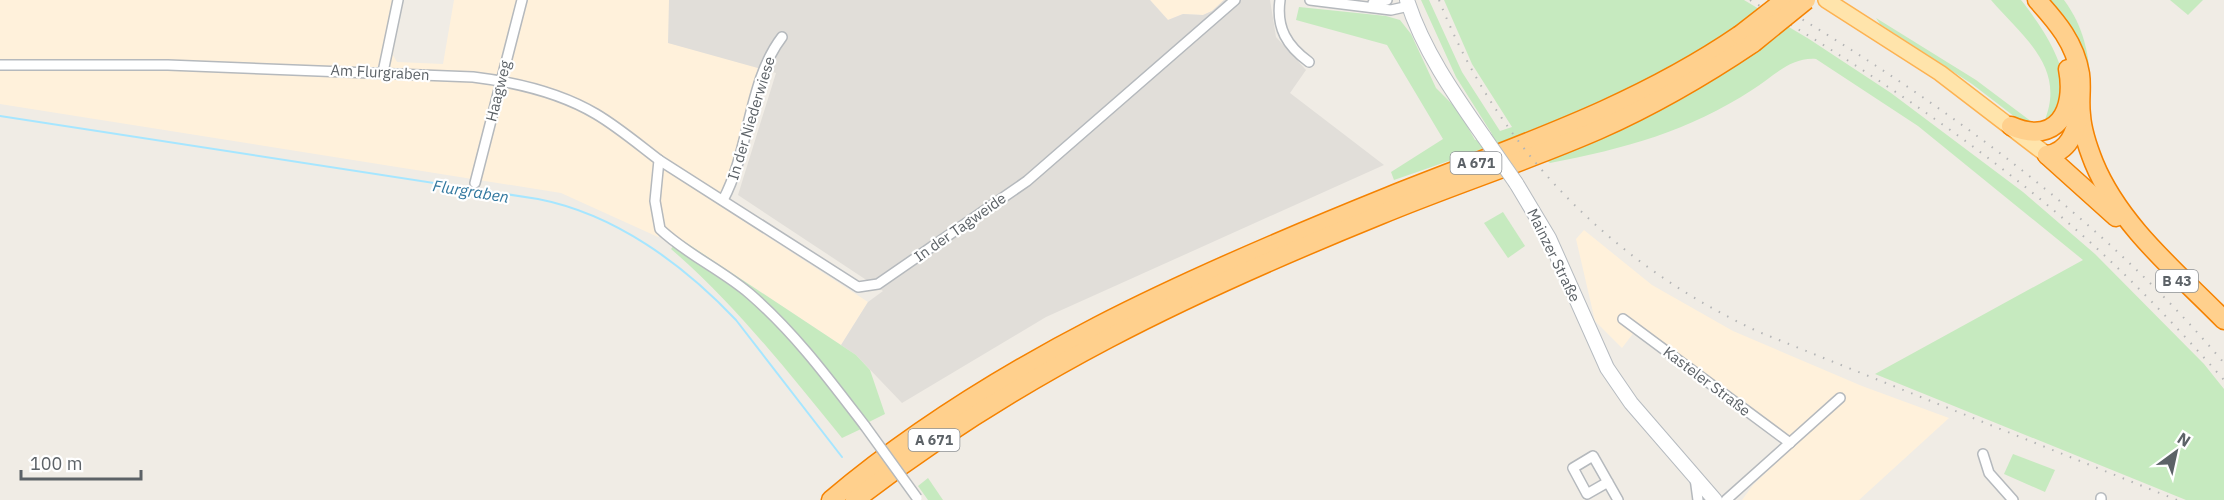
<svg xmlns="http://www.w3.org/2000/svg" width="2224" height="500" font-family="'IBM Plex Sans',sans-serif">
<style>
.commercial{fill:#fff1db}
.industrial{fill:#e1ded9}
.green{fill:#c6eabf}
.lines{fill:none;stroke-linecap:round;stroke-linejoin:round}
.stream{stroke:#a6e6ff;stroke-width:2}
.street-casing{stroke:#b5b9bd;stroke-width:12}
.secondary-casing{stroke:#b6bbc0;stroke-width:16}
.primary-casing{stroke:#fdb251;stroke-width:18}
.highway-casing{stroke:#f58200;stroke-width:21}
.street{stroke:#fff;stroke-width:9}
.secondary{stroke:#fff;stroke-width:14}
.primary{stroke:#ffe4ab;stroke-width:15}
.highway{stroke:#ffd08d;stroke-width:18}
.rail{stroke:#b4b5b6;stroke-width:2;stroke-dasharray:1.5 8;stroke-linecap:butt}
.street-bridge-casing{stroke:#b5b9bd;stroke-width:12;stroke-linecap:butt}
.secondary-bridge-casing{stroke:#b6bbc0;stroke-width:16;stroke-linecap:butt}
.highway-bridge-casing{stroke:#f58200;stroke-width:21;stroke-linecap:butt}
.street-bridge{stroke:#fff;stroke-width:9}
.secondary-bridge{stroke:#fff;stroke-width:14}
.highway-bridge{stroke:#ffd08d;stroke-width:18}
.labels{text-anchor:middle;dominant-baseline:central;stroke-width:4.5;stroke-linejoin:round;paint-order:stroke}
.shield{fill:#fff;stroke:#8d9195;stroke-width:1.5}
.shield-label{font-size:14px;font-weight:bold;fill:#5c6267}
.street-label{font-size:15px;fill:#5c6267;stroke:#fff}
.water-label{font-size:16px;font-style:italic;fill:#32789f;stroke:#fff}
</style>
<rect width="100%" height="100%" fill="#f0ece5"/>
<g class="commercial">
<path d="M 0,0 L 402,0 L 393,55 L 397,62 L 443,64 L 454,0 L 669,0 L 669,43 L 758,67 L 732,166 L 717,204 L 868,302 L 841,345 L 667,230 L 658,237 L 561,193 L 0,104 Z"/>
<path d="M 1150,0 L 1224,0 L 1212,11 L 1203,15 L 1183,14 L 1168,20 Z"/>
<path d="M 1584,230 L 1652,285 L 1733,331 L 1862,386 L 1949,418 L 1859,500 L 1742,500 L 1753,485 L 1797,443 L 1638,327 L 1622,348 L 1595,321 L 1576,239 Z"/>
</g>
<path class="industrial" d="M 669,0 L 1150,0 L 1168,20 L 1183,14 L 1203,15 L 1212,11 L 1224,0 L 1270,0 L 1276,37 L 1306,70 L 1290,93 L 1384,165 L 1046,317 L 902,403 L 856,355 L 841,345 L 868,302 L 883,291 L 738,195 L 776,73 L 668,43 Z"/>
<g class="green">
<path d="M 1421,0 L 1429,0 L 1462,72 L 1500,131 L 1512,127 L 1472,64 L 1444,0 L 1744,0 L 1809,39 L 1891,93 L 2023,192 L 2095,254 L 2204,364 L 2224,389 L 2224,500 L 2186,500 L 1875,374 L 2083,260 L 1918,126 L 1816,59 C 1790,57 1773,77 1752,90 C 1689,131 1624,149 1550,163 L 1546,160 L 1679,101 L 1762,49 L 1731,29 C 1627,99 1511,139 1394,180 L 1391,172 L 1443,139 L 1387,45 L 1296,20 L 1299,7 L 1386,16 L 1400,20 L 1411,34 L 1436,88 L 1458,110 L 1475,140 L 1492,134 L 1456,77 Z"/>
<path d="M 1991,0 L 2021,0 C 2046,31 2091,97 2045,130 L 2028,127 L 1972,84 L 1880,24 L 1876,18 L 1976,80 L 2036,125 L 2044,122 C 2067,68 2023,37 1991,0 Z"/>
<path d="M 2041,0 L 2064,0 C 2084,27 2089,54 2091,87 L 2088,91 Z"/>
<path d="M 2170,0 L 2203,0 L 2188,15 Z"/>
<path d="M 1503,212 L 1525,246 L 1508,258 L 1484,223 Z"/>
<path d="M 667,230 L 856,355 L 870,370 L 885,414 L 869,422 L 804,343 L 744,285 Z"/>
<path d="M 674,245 L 759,305 L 812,362 L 861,429 L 842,438 C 788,372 736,305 671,249 Z"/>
<path d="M 2013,454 L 2055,470 L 2045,492 L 2004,474 Z"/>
<path d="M 928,478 L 943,500 L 928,500 L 918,486 Z"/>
</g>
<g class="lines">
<path class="stream" d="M 0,116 L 538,199 C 615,214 683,264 736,320 L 842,457"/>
<g class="street-casing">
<g id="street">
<path d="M 1280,0 C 1276,28 1287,46 1309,62"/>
<path d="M 1310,0 L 1391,10 L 1409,6"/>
<path d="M 1373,3 L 1387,0"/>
<path d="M 0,65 L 168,65 L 473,77 C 514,82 559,92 596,114 C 618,127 638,144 659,160 L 655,201 L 660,229 C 686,254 722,270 750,294 C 795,333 829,379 865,426"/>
<path d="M 383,72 L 398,0"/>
<path d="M 659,160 L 858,287 L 878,284 L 1027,181 L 1235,0"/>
<path d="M 475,183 L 522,0"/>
<path d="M 723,200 C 750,150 748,81 782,37"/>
<path d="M 1623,319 L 1790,443"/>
<path d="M 1983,454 L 1989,473 L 2013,500"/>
<path d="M 1695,478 L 1698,500"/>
<path d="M 1608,482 L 1587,494 L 1573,468 L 1593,456 L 1618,500"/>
<path d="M 2101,498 L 2101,500"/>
<path d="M 1726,500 L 1840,398"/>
</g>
</g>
<g class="secondary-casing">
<g id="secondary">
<path d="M 1407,0 C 1423,50 1454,94 1484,137"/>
<path d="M 1516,183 L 1549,238 L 1607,368 L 1631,403 L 1715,500"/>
</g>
</g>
<g class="primary-casing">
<path id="primary" d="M 1826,0 L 1940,73 L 2047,155"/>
</g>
<g class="highway-casing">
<g id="highway">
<path d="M 2037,0 C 2057,22 2075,43 2080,74 C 2082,88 2079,101 2081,115 C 2082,131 2088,148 2094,163 C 2120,226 2177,272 2224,320"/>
<path d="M 2011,126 C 2057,146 2076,110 2068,69"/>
<path d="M 2047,155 L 2116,217"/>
<path d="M 2047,155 C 2069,152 2075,132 2080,113"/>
<path d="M 831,500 C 993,363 1194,275 1390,196 C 1510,148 1632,109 1740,35"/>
<path d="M 855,500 C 1019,373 1190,292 1380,215 C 1452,185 1527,161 1598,130 C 1652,106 1704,76 1753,43"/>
</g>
</g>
<use href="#street" class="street"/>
<use href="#secondary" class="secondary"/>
<use href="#primary" class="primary"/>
<use href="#highway" class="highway"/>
<g class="rail">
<path d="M 1439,0 C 1498,150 1614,265 1759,332 L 2177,500"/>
<path d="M 1750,0 C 1882,79 2013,166 2124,274 C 2159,308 2192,344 2224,380"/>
<path d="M 1770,0 C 1937,99 2098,214 2224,363"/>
</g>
<g class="street-bridge-casing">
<path id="street-bridge" d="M 865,426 L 917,498"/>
</g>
<g class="secondary-bridge-casing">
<path id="secondary-bridge" d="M 1484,137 L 1516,183"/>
</g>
<g class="highway-bridge-casing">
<g id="highway-bridge">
<path d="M 1740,35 L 1785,0"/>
<path d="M 1753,43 L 1806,0"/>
</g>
</g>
<use href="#street-bridge" class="street-bridge"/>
<use href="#secondary-bridge" class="secondary-bridge"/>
<use href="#highway-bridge" class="highway-bridge"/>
</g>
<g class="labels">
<g class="shield">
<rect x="1450.5" y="152" width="51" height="22" rx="4.5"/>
<rect x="2156" y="270" width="42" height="22" rx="4.5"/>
<rect x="908.5" y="429" width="51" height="22" rx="4.5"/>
</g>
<g class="shield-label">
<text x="1476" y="163">A 671</text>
<text x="2177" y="281">B 43</text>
<text x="934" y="440">A 671</text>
</g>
<g class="street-label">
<text transform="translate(380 72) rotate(3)">Am Flurgraben</text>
<text transform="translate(498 91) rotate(-76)">Haagweg</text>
<text transform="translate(751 118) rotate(-73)">In der Niederwiese</text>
<text transform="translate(960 227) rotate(-35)">In der Tagweide</text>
<text transform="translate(1554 255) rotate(64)">Mainzer Straße</text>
<text transform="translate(1707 381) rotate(37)">Kasteler Straße</text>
</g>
<g class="water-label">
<text transform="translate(471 191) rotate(9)">Flurgraben</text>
</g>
</g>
<g transform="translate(2176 452) rotate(33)" stroke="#ffffff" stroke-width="4.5" paint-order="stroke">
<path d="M0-4.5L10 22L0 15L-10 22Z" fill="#5c6267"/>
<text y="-9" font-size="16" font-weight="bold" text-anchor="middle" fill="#5c6267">N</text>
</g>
<path d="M21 470v9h120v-9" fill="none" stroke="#5c6267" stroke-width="3"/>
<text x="30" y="470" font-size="18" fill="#5c6267" stroke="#ffffff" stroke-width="4.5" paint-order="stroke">100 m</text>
</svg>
